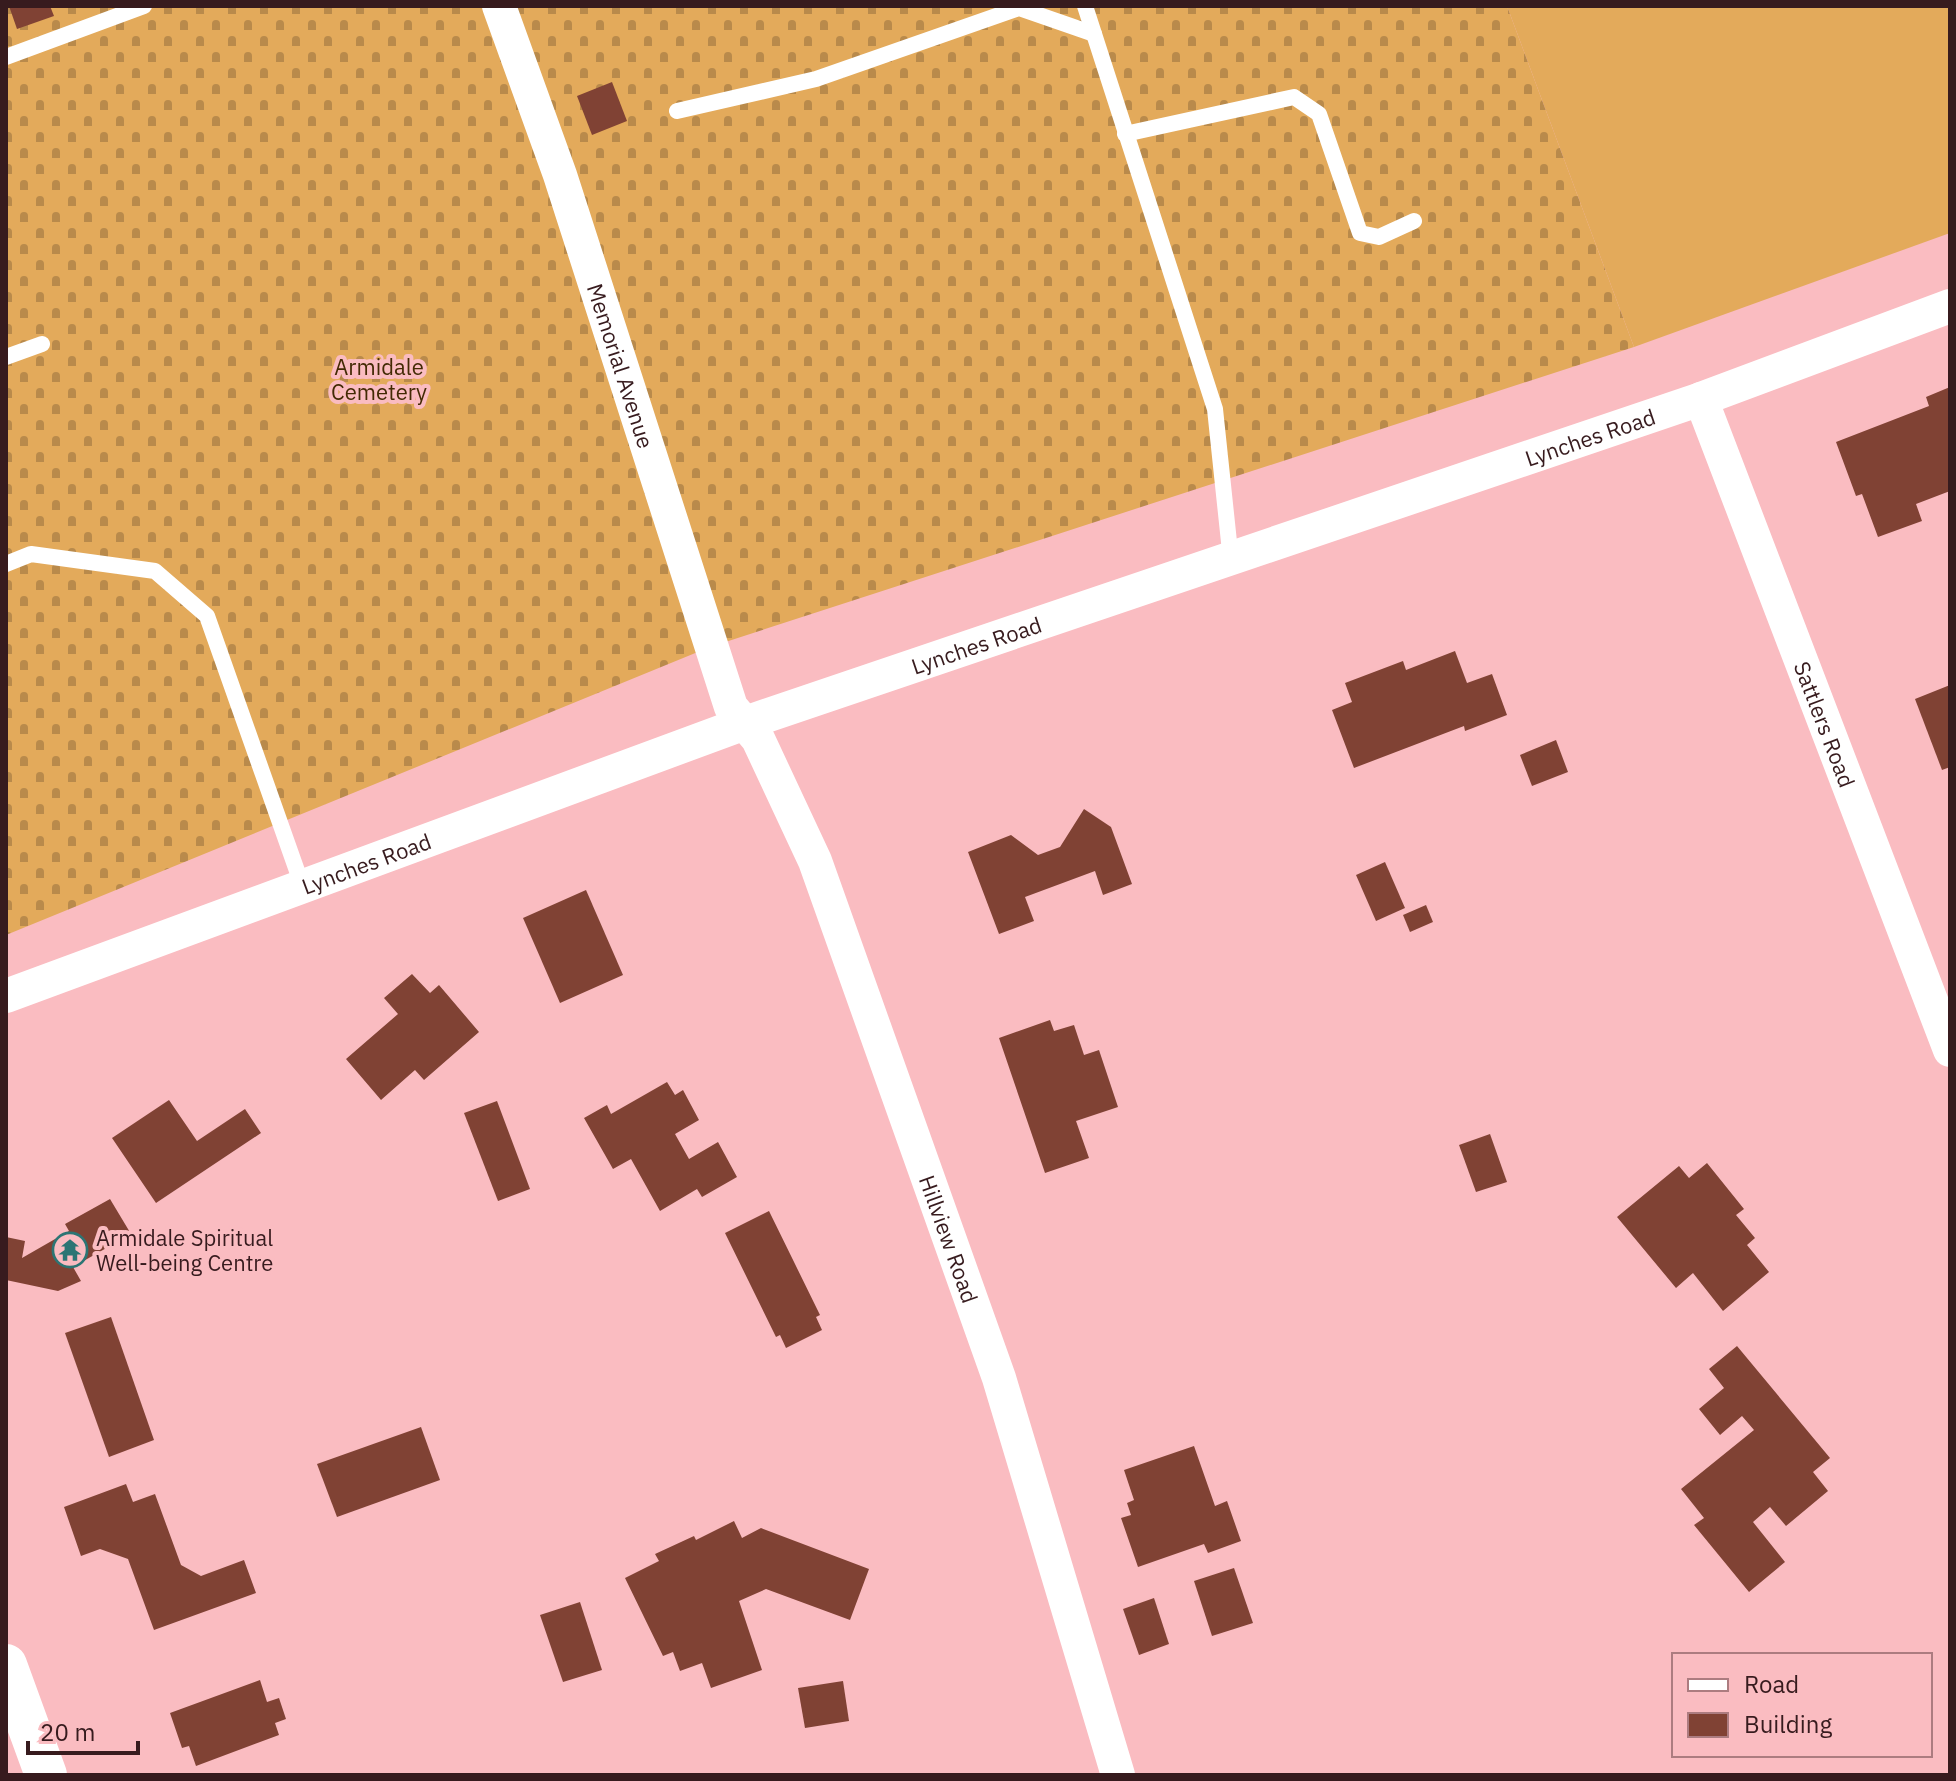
<svg xmlns="http://www.w3.org/2000/svg" width="1956" height="1781" font-family="'IBM Plex Sans',sans-serif">
<style>
.grass{fill:#e3aa5b}
.cemetery{fill:url(#cemetery-stones)}
.building{fill:#804234}
.lines{fill:none;stroke-linecap:round;stroke-linejoin:round}
.service{stroke:#fff;stroke-width:16}
.minor{stroke:#fff;stroke-width:34}
.tertiary{stroke:#fff;stroke-width:42}
.labels{text-anchor:middle;dominant-baseline:central;stroke-width:8;stroke-linejoin:round;paint-order:stroke}
.park-label{font-size:22px;fill:#432a04;stroke:#fabcc1}
.street-label{font-size:22px;fill:#371b1e;stroke:#fabcc1}
.poi-label{font-size:22px;fill:#371b1e;stroke:#fabcc1;text-anchor:start}
</style>
<defs>
<pattern id="cemetery-stones" width="16" height="16" patternUnits="userSpaceOnUse" patternTransform="scale(2)"><rect width="16" height="16" fill="#e3aa5b"/><path d="M2 7V4a2 2 0 0 1 4 0v3zM10 15v-3a2 2 0 0 1 4 0v3z" fill="#b98a4b"/></pattern>
</defs>
<rect width="100%" height="100%" fill="#fabcc1"/>
<path class="grass" d="M 1507,6 L 1950,6 L 1950,233 L 1634,347 Z"/>
<path class="cemetery" d="M 6,6 L 1507,6 L 1634,347 L 710,647 L 6,935 Z"/>
<g class="building">
<path d="M 9,6 L 50,6 L 54,16 L 17,29 Z"/>
<path d="M 612,82 L 627,121 L 592,135 L 577,96 Z"/>
<path d="M 1950,387 L 1950,491 L 1916,504 L 1922,521 L 1878,537 L 1862,494 L 1856,496 L 1836,442 L 1929,406 L 1926,397 Z"/>
<path d="M 1455,651 L 1467,683 L 1492,674 L 1507,715 L 1465,731 L 1464,726 L 1354,768 L 1332,710 L 1352,702 L 1345,683 L 1403,661 L 1406,670 Z"/>
<path d="M 1950,685 L 1950,767 L 1942,770 L 1915,699 Z"/>
<path d="M 1556,740 L 1568,772 L 1532,786 L 1520,755 Z"/>
<path d="M 1084,809 L 1111,827 L 1132,884 L 1103,895 L 1095,871 L 1025,897 L 1034,921 L 999,934 L 968,852 L 1011,835 L 1038,855 L 1060,847 Z"/>
<path d="M 1385,862 L 1405,908 L 1376,921 L 1356,875 Z"/>
<path d="M 586,890 L 623,975 L 560,1003 L 523,918 Z"/>
<path d="M 1426,905 L 1433,922 L 1410,932 L 1403,915 Z"/>
<path d="M 412,974 L 430,993 L 439,985 L 479,1032 L 424,1080 L 415,1070 L 381,1100 L 346,1059 L 398,1014 L 384,998 Z"/>
<path d="M 1050,1020 L 1054,1031 L 1074,1025 L 1084,1055 L 1099,1050 L 1118,1107 L 1076,1121 L 1089,1158 L 1045,1173 L 999,1038 Z"/>
<path d="M 667,1082 L 675,1095 L 683,1090 L 699,1120 L 675,1134 L 689,1159 L 718,1142 L 737,1177 L 702,1197 L 697,1189 L 660,1211 L 631,1159 L 613,1169 L 584,1118 L 607,1105 L 611,1114 Z"/>
<path d="M 169,1100 L 197,1141 L 245,1109 L 261,1133 L 156,1203 L 112,1138 Z"/>
<path d="M 497,1101 L 530,1189 L 498,1201 L 464,1113 Z"/>
<path d="M 1490,1134 L 1507,1182 L 1476,1192 L 1459,1145 Z"/>
<path d="M 1707,1163 L 1744,1209 L 1736,1215 L 1755,1238 L 1747,1245 L 1769,1272 L 1723,1311 L 1693,1273 L 1676,1288 L 1617,1217 L 1679,1166 L 1689,1178 Z"/>
<path d="M 110,1199 L 131,1234 L 73,1267 L 81,1281 L 58,1291 L 6,1280 L 6,1237 L 25,1241 L 22,1258 L 69,1231 L 65,1224 Z"/>
<path d="M 769,1211 L 820,1315 L 816,1317 L 822,1330 L 786,1348 L 780,1335 L 776,1337 L 725,1233 Z"/>
<path d="M 111,1317 L 154,1440 L 109,1457 L 65,1333 Z"/>
<path d="M 1737,1346 L 1830,1458 L 1813,1472 L 1828,1491 L 1786,1526 L 1770,1507 L 1753,1522 L 1785,1562 L 1749,1592 L 1694,1525 L 1704,1518 L 1681,1489 L 1754,1430 L 1742,1416 L 1720,1435 L 1699,1409 L 1724,1388 L 1709,1369 Z"/>
<path d="M 421,1427 L 440,1480 L 337,1517 L 317,1464 Z"/>
<path d="M 1194,1446 L 1215,1506 L 1227,1501 L 1241,1541 L 1208,1553 L 1204,1544 L 1138,1567 L 1121,1518 L 1131,1515 L 1127,1503 L 1134,1500 L 1124,1470 Z"/>
<path d="M 126,1484 L 133,1502 L 155,1494 L 181,1565 L 201,1576 L 244,1560 L 256,1593 L 154,1630 L 128,1559 L 100,1549 L 81,1556 L 64,1507 Z"/>
<path d="M 734,1521 L 742,1538 L 761,1528 L 869,1569 L 850,1620 L 766,1589 L 739,1601 L 762,1670 L 711,1688 L 702,1663 L 680,1671 L 673,1652 L 663,1656 L 625,1578 L 659,1561 L 655,1554 L 694,1536 L 696,1540 Z"/>
<path d="M 1234,1568 L 1253,1623 L 1212,1636 L 1194,1581 Z"/>
<path d="M 1154,1598 L 1169,1644 L 1139,1655 L 1123,1609 Z"/>
<path d="M 580,1602 L 602,1670 L 563,1682 L 540,1615 Z"/>
<path d="M 260,1680 L 267,1702 L 279,1698 L 286,1719 L 275,1723 L 279,1735 L 196,1766 L 189,1746 L 182,1748 L 170,1713 Z"/>
<path d="M 843,1681 L 849,1721 L 805,1728 L 798,1688 Z"/>
</g>
<g class="lines">
<g class="service">
<path d="M 1085,6 L 1215,409 L 1231,561"/>
<path d="M 6,57 L 144,6"/>
<path d="M 677,111 L 816,79 L 1019,8 L 1094,34"/>
<path d="M 1125,134 L 1294,97 L 1319,114 L 1360,233 L 1379,237 L 1414,221"/>
<path d="M 6,357 L 42,344"/>
<path d="M 6,564 L 31,554 L 155,571 L 207,616 L 302,885"/>
</g>
<g class="minor">
<path id="s1" d="M 499,6 L 560,175 L 731,707 L 758,739 L 815,861 L 999,1378 L 1118,1775"/>
<path id="s2" d="M 1701,399 L 1950,1050"/>
<path id="s3" d="M 6,996 L 745,723 L 1701,399 L 1950,306"/>
</g>
<path class="tertiary" d="M 6,1665 L 46,1775"/>
</g>
<defs>
<g id="temple-ring" transform="scale(1.8)"><circle r="9.5" fill="#fabcc1" stroke="#2c7574" stroke-width="1.5"/><path d="M0-6L5-2H3V0L6.5 2.5H4V6H1.5V3h-3V6H-4V2.5H-6.5L-3 0V-2H-5Z" fill="#2c7574"/></g>
</defs>
<g fill-rule="evenodd">
<use href="#temple-ring" x="70" y="1250"/>
</g>
<g class="labels">
<g class="park-label">
<text x="379" y="366">Armidale<tspan x="379" dy="25">Cemetery</tspan></text>
</g>
<g class="street-label">
<text stroke="none"><textPath href="#s1" startOffset="380">Memorial Avenue</textPath></text>
<text stroke="none"><textPath href="#s3" startOffset="1680">Lynches Road</textPath></text>
<text stroke="none"><textPath href="#s3" startOffset="1032">Lynches Road</textPath></text>
<text stroke="none"><textPath href="#s2" startOffset="348">Sattlers Road</textPath></text>
<text stroke="none"><textPath href="#s3" startOffset="384">Lynches Road</textPath></text>
<text stroke="none"><textPath href="#s1" startOffset="1316">Hillview Road</textPath></text>
</g>
<g class="poi-label">
<text x="96" y="1237">Armidale Spiritual<tspan x="96" dy="25">Well-being Centre</tspan></text>
</g>
</g>
<rect width="1956" height="1781" fill="none" stroke="#371b1e" stroke-width="16"/>
<rect x="1672" y="1653" width="260" height="104" fill="#fabcc1" stroke="#ac7c80" stroke-width="2"/>
<rect x="1688" y="1679" width="40" height="12" fill="#ffffff" stroke="#ac7c80" stroke-width="2"/>
<text x="1744" y="1693" font-size="24" fill="#371b1e">Road</text>
<rect x="1688" y="1713" width="40" height="24" fill="#804234" stroke="#ac7c80" stroke-width="2"/>
<text x="1744" y="1733" font-size="24" fill="#371b1e">Building</text>
<path d="M28 1741v12h110v-12" fill="none" stroke="#371b1e" stroke-width="4"/>
<text x="40" y="1741" font-size="24" fill="#371b1e" stroke="#fabcc1" stroke-width="6" paint-order="stroke">20 m</text>
</svg>
